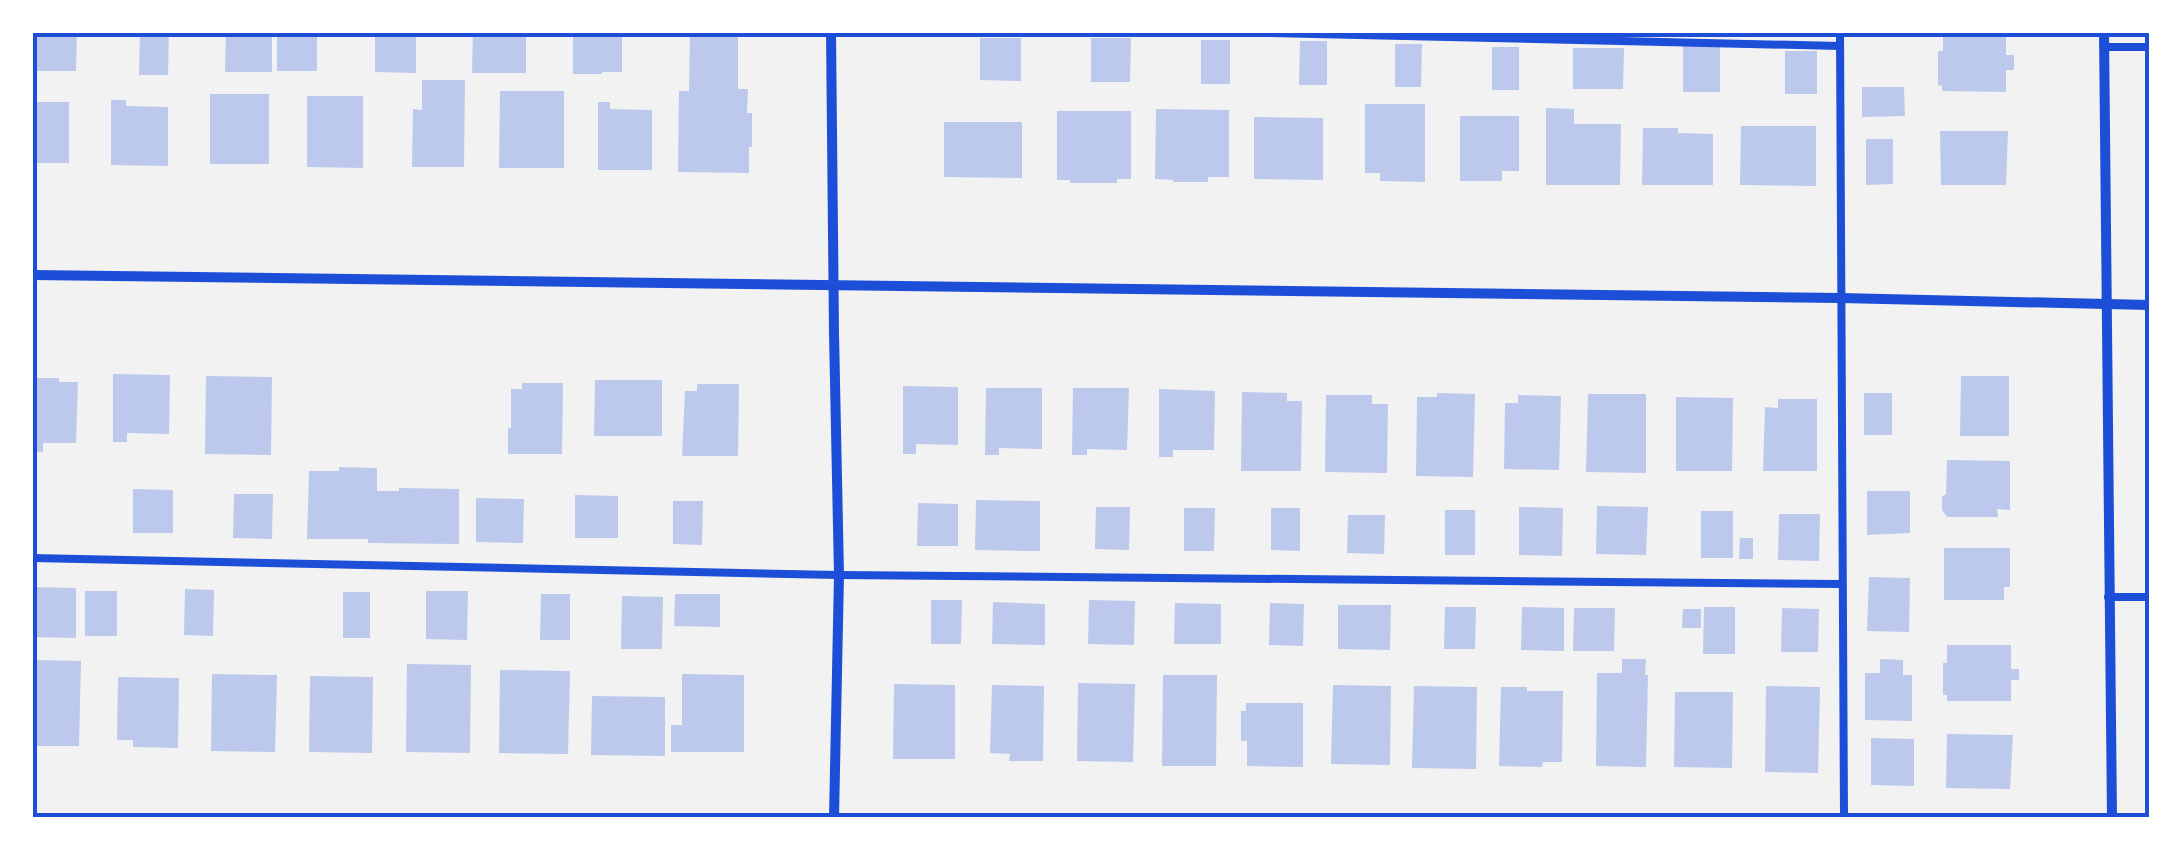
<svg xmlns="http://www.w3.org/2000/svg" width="2182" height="850" font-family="Figtree,sans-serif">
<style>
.building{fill:#bdc9ec}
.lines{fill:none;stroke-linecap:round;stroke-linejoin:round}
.service{stroke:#1d4ed8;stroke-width:8}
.minor{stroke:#1d4ed8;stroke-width:10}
.neatline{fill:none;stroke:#1d4ed8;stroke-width:4}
</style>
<rect width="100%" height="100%" fill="#f2f2f2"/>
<g class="building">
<path d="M 34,32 L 77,32 L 76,71 L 34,71 Z"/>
<path d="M 140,32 L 169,32 L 168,75 L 139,75 Z"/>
<path d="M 226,32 L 272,32 L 272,72 L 225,72 Z"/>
<rect x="277" y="32" width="40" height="39"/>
<path d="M 375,32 L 416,32 L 416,73 L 375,72 Z"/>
<path d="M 473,32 L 526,32 L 526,73 L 472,73 Z"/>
<path d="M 573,32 L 622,32 L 622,72 L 602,72 L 602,74 L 573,74 Z"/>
<path d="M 690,32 L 738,32 L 738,89 L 748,89 L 747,113 L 752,113 L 752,147 L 749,147 L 749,173 L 678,172 L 679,91 L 689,91 Z"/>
<path d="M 1943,34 L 2006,34 L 2006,55 L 2014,55 L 2014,70 L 2006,70 L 2006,92 L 1942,91 L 1942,86 L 1938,85 L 1938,51 L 1943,51 Z"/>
<path d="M 980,38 L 1021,38 L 1021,81 L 980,80 Z"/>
<path d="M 1091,38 L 1131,38 L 1130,82 L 1091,82 Z"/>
<rect x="1201" y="40" width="29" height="44"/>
<path d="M 1300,41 L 1327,41 L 1327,85 L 1299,85 Z"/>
<path d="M 1395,44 L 1422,44 L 1421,87 L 1395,87 Z"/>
<rect x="1683" y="46" width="37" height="46"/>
<rect x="1492" y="47" width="27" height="43"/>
<path d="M 1573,48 L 1624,48 L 1623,89 L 1573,89 Z"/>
<rect x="1785" y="51" width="32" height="43"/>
<path d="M 422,80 L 465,80 L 464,167 L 412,167 L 413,109 L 422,110 Z"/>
<path d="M 1862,87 L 1904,87 L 1905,116 L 1862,117 Z"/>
<path d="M 500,91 L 564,91 L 564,168 L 499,168 Z"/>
<rect x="210" y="94" width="59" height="70"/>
<path d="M 307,96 L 363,96 L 363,168 L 307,167 Z"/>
<path d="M 111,100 L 126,100 L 126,106 L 168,107 L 168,166 L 111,165 Z"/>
<rect x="32" y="102" width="37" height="61"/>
<path d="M 598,102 L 610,102 L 610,109 L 652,110 L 652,170 L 598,170 Z"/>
<path d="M 1365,104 L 1425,104 L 1425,182 L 1380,181 L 1380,173 L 1365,173 Z"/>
<path d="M 1546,108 L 1574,109 L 1574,124 L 1621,124 L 1620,185 L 1546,185 Z"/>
<path d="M 1156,109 L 1229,110 L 1229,177 L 1208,177 L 1208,182 L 1173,182 L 1173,180 L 1155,179 Z"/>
<path d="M 1057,111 L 1131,111 L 1131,179 L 1117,179 L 1117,183 L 1070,183 L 1070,180 L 1057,180 Z"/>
<path d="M 1460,116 L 1519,116 L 1519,171 L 1502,171 L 1502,181 L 1460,181 Z"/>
<path d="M 1254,117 L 1323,118 L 1323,180 L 1254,179 Z"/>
<path d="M 944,122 L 1022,122 L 1022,178 L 944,177 Z"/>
<path d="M 1741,126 L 1816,126 L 1816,186 L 1740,185 Z"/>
<path d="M 1643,128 L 1678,128 L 1678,133 L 1713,134 L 1713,185 L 1642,185 Z"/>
<path d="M 1940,131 L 2008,131 L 2006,185 L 1941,185 Z"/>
<path d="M 1866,139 L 1893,139 L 1893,184 L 1866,185 Z"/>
<path d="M 113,374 L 170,375 L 169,434 L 127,433 L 127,442 L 113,442 Z"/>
<path d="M 206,376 L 272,377 L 271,455 L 205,454 Z"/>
<path d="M 1961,376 L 2009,376 L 2009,436 L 1960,436 Z"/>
<path d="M 32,378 L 59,378 L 59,382 L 78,382 L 76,443 L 43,443 L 43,452 L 32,452 Z"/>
<path d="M 595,380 L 662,380 L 662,436 L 594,436 Z"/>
<path d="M 522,383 L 563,383 L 562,454 L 508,454 L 508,428 L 511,428 L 511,389 L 522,389 Z"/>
<path d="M 697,384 L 739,384 L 738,456 L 682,456 L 685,391 L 697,391 Z"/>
<path d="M 903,386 L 958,387 L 958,445 L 916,444 L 916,454 L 903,454 Z"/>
<path d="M 986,388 L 1042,388 L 1042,449 L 999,448 L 999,455 L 985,455 Z"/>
<path d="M 1073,388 L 1129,388 L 1127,450 L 1087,449 L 1087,455 L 1072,455 Z"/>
<path d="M 1159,389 L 1215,391 L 1214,450 L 1173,450 L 1173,457 L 1159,457 Z"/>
<path d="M 1242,392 L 1287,393 L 1287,401 L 1302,401 L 1301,471 L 1241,471 Z"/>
<path d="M 1437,393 L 1475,394 L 1473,477 L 1416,476 L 1417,397 L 1437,397 Z"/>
<rect x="1864" y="393" width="28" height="42"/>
<path d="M 1588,394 L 1646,394 L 1646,473 L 1586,472 Z"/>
<path d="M 1326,395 L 1372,395 L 1372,404 L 1388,404 L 1387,473 L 1325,472 Z"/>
<path d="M 1518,395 L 1561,396 L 1559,470 L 1504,469 L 1505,403 L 1518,403 Z"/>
<path d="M 1676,397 L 1733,398 L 1732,471 L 1676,471 Z"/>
<path d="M 1778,399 L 1817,399 L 1817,471 L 1763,471 L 1765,407 L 1778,408 Z"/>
<path d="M 1947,460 L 2010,461 L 2010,510 L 1997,509 L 1998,517 L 1947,517 L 1942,510 L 1942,497 L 1946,494 Z"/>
<path d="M 339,467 L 377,468 L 377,491 L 399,491 L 399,488 L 459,489 L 459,544 L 368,543 L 368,539 L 307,539 L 309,471 L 339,471 Z"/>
<path d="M 133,489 L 173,490 L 173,533 L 133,533 Z"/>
<path d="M 1867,491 L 1910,491 L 1910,533 L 1867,535 Z"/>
<path d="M 234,494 L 273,494 L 272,539 L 233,538 Z"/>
<path d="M 575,495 L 618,496 L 618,538 L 575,538 Z"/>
<path d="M 476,498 L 524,499 L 523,543 L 476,542 Z"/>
<path d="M 976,500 L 1040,501 L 1040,551 L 975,550 Z"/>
<path d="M 673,501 L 703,501 L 702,545 L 673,544 Z"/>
<path d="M 918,503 L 958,504 L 958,546 L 917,546 Z"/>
<path d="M 1597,506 L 1648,507 L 1646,555 L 1596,554 Z"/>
<path d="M 1096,507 L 1130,507 L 1129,550 L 1095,549 Z"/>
<path d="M 1519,507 L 1563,508 L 1562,556 L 1519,555 Z"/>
<path d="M 1184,508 L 1215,508 L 1214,551 L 1184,551 Z"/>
<path d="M 1271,508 L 1300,508 L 1300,551 L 1271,550 Z"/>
<rect x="1445" y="510" width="30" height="45"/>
<rect x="1701" y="511" width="32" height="47"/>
<path d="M 1779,514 L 1820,514 L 1819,561 L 1778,560 Z"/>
<path d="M 1348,515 L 1385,515 L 1384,554 L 1347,553 Z"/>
<path d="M 1740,538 L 1753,538 L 1753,559 L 1739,559 Z"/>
<path d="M 1944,548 L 2010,548 L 2010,587 L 2004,587 L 2004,600 L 1944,600 Z"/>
<path d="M 1869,577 L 1910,578 L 1909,632 L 1867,631 Z"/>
<path d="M 32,587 L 76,588 L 76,638 L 32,637 Z"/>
<path d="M 185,589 L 214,590 L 213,636 L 184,635 Z"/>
<rect x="85" y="591" width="32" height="45"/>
<path d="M 426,591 L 468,591 L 467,640 L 426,639 Z"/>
<rect x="343" y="592" width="27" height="46"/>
<path d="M 541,594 L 570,594 L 570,640 L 540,640 Z"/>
<path d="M 675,594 L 720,594 L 720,627 L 674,626 Z"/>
<path d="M 622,596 L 663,597 L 662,649 L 621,649 Z"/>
<path d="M 931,600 L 962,600 L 961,644 L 931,644 Z"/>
<path d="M 1089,600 L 1135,601 L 1134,645 L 1088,644 Z"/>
<path d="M 993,602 L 1045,604 L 1045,645 L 992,644 Z"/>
<path d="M 1175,603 L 1221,604 L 1221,644 L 1174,644 Z"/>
<path d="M 1270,603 L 1304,604 L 1303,646 L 1269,645 Z"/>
<path d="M 1338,605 L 1391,605 L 1390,650 L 1338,649 Z"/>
<path d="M 1445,607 L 1476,607 L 1475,649 L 1444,649 Z"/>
<path d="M 1522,607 L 1564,608 L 1564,651 L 1521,650 Z"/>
<path d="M 1704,607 L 1735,607 L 1735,654 L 1703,654 Z"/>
<path d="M 1574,608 L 1615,608 L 1614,651 L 1573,651 Z"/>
<path d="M 1782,608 L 1819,609 L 1818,652 L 1781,652 Z"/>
<path d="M 1683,609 L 1701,609 L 1701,628 L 1682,628 Z"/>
<path d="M 1947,645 L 2011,645 L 2011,669 L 2019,669 L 2019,680 L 2011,680 L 2011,701 L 1947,701 L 1947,695 L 1943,695 L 1943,663 L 1947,663 Z"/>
<path d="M 1622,659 L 1646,659 L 1645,675 L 1648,675 L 1646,767 L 1596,766 L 1597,673 L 1622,673 Z"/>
<path d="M 1880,659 L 1903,660 L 1903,675 L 1912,675 L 1912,721 L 1865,720 L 1865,673 L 1880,673 Z"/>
<path d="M 32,660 L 81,661 L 79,746 L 32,746 Z"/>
<path d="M 407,664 L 471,665 L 470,753 L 406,752 Z"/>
<path d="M 500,670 L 570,671 L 568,754 L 499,753 Z"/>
<path d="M 212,674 L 277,675 L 275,752 L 211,751 Z"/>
<path d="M 682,674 L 744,675 L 744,752 L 671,752 L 671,725 L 682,725 Z"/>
<path d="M 1163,675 L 1217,675 L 1216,766 L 1162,766 Z"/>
<path d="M 310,676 L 373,677 L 372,753 L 309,752 Z"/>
<path d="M 118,677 L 179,678 L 178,748 L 133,747 L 133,740 L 117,740 Z"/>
<path d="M 1078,683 L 1135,684 L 1133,762 L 1077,761 Z"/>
<path d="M 894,684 L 955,685 L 955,759 L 893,759 Z"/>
<path d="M 992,685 L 1044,686 L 1043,761 L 1009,761 L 1010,754 L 990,753 Z"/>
<path d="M 1333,685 L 1391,686 L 1390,765 L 1331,764 Z"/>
<path d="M 1414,686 L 1477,687 L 1476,769 L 1412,768 Z"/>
<path d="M 1766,686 L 1820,687 L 1818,773 L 1765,772 Z"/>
<path d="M 1501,687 L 1527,687 L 1527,691 L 1563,691 L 1562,762 L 1543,762 L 1542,767 L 1499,766 Z"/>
<path d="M 1675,692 L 1733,692 L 1732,768 L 1674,767 Z"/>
<path d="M 592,696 L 665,697 L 665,756 L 591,755 Z"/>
<path d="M 1246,703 L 1303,703 L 1303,767 L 1247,766 L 1247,741 L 1241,741 L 1241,711 L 1246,711 Z"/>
<path d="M 1947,734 L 2013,735 L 2010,789 L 1946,788 Z"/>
<path d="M 1871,738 L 1914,739 L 1914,786 L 1871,785 Z"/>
</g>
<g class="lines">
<g class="service">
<path d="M 1227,32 L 1840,46"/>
<path d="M 1840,32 L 1844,818"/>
<path d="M 2104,47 L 2150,47"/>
<path d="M 32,558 L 839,575 L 1842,584"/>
<path d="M 2108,597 L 2150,597"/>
</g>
<g class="minor">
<path d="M 831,32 L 834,333 L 839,575 L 834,818"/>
<path d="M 2104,32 L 2112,818"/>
<path d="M 32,275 L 1840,298 L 2150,305"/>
</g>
</g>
<rect width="2182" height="850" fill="none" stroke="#ffffff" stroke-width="70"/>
<rect x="35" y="35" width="2112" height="780" class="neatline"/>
</svg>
